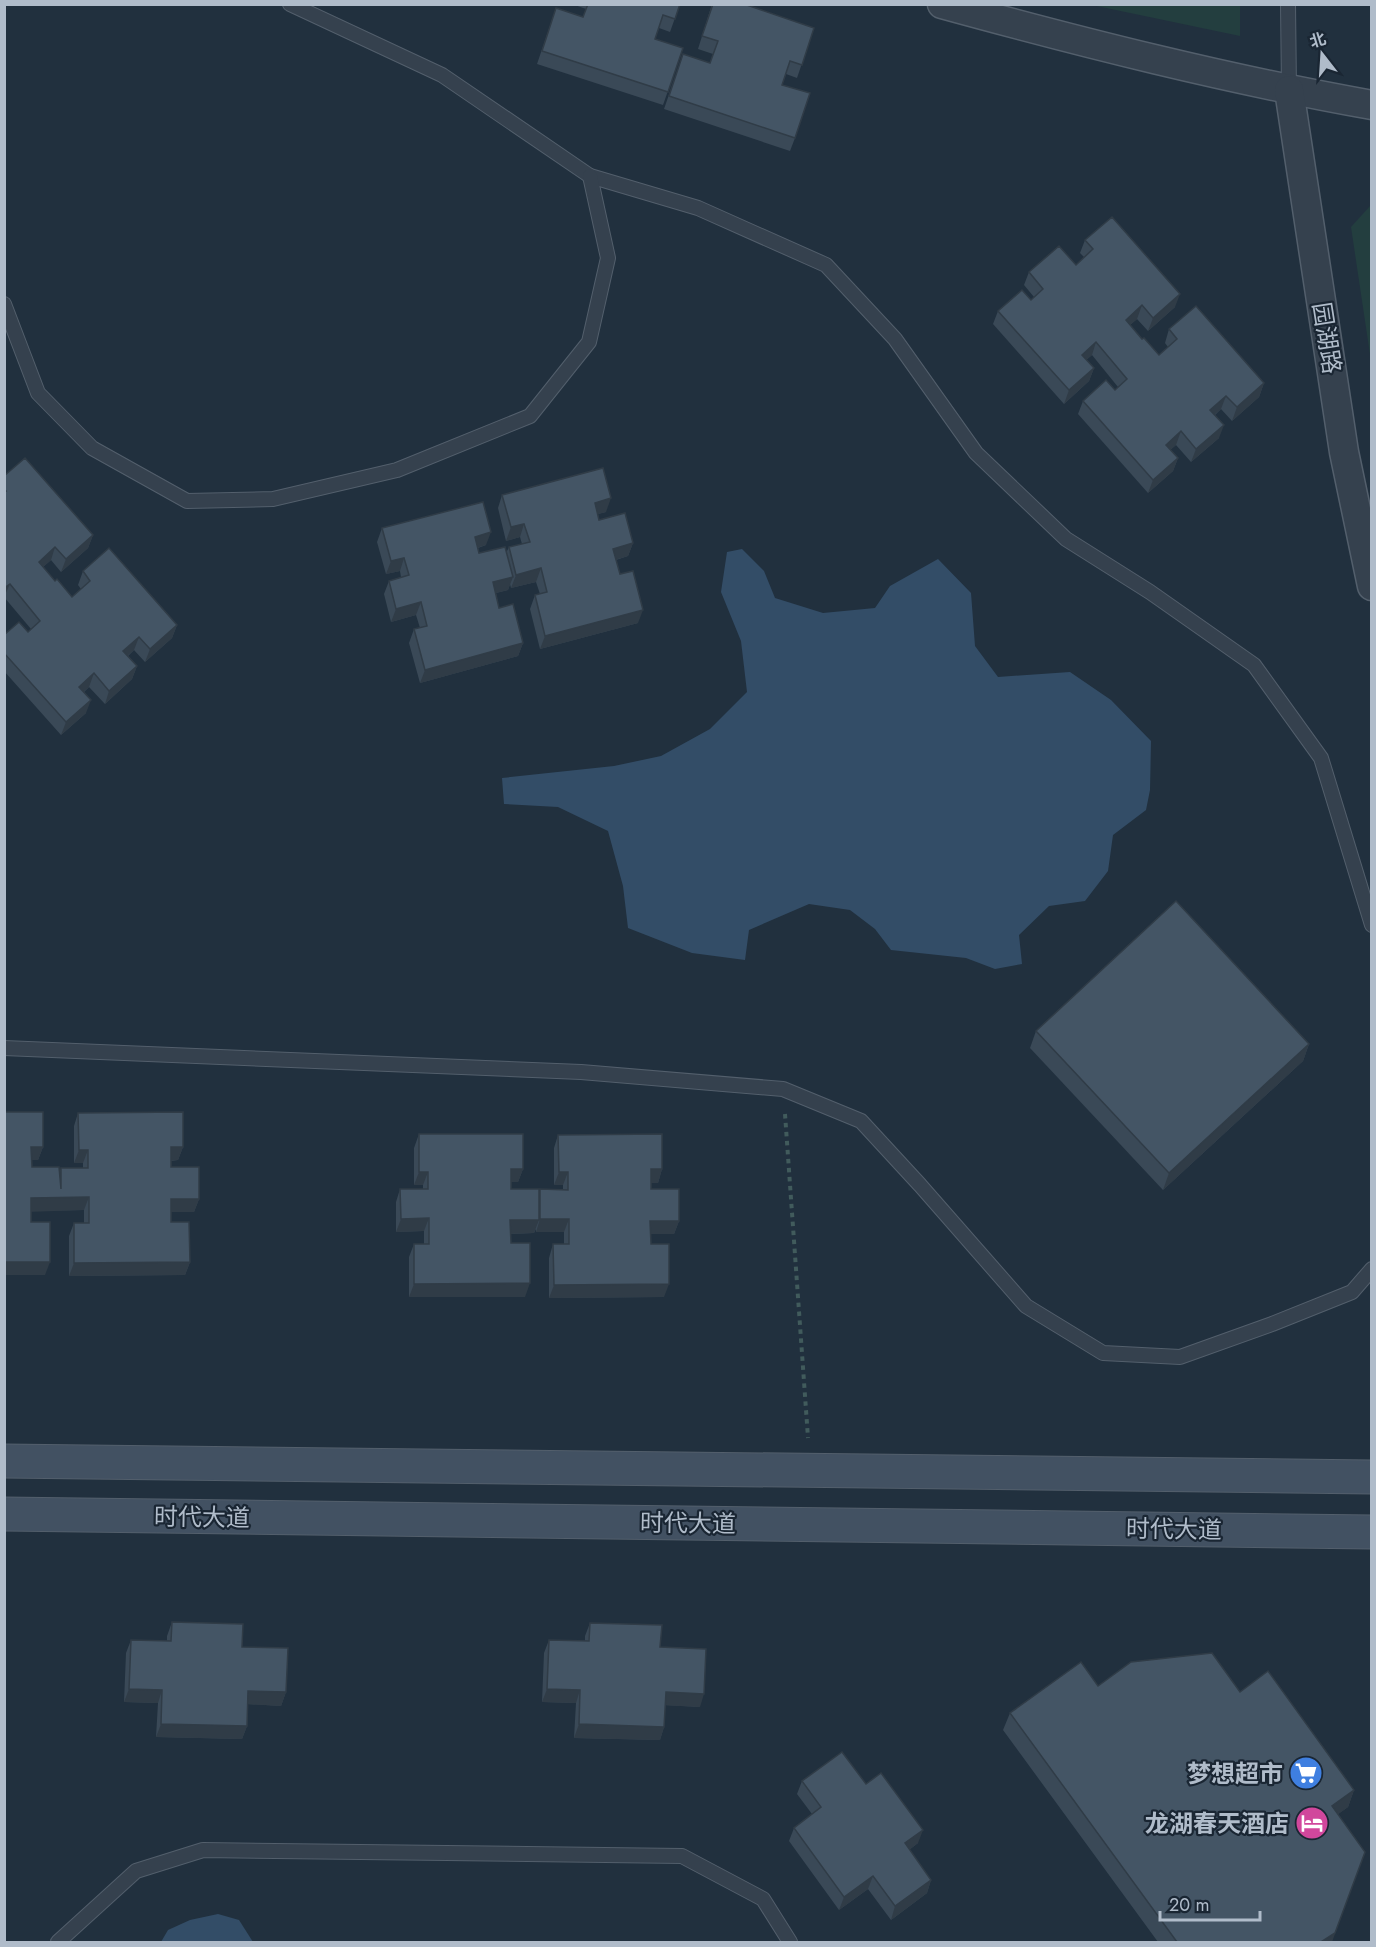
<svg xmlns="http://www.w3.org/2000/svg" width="1376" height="1947" font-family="Jost,'Noto Sans SC',sans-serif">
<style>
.green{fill:#233e3f}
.water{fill:#334d67}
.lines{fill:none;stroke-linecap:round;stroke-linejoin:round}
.lane-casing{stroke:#535f6c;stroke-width:16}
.street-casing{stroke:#535f6c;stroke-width:31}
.secondary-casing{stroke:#535f6c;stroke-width:35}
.path{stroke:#415b5c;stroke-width:4;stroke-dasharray:4.5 4.5;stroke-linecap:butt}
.lane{stroke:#35414e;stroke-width:14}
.street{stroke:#35414e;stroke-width:28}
.secondary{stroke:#425162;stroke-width:33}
.wall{fill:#3a4957}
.shaded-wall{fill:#303c47}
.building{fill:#445565;stroke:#303c47;stroke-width:1.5}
.labels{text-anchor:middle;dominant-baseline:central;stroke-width:4.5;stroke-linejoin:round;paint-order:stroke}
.street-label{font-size:24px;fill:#b0bcca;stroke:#1a2633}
.poi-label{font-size:24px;font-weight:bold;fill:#b0bcca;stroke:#1a2633;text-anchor:end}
</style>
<rect width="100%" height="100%" fill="#21303e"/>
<g class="green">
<path d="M 1089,5 L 1240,5 L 1240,36 L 1092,5 Z"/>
<path d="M 1371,205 L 1371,361 L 1351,227 Z"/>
</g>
<g class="water">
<path d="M 742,549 L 764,571 L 775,598 L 823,613 L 875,608 L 890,586 L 938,559 L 971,593 L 975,646 L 998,677 L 1070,672 L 1111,700 L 1151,741 L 1150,790 L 1146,810 L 1113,835 L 1108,871 L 1085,901 L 1049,906 L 1019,935 L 1022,964 L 995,969 L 966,958 L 891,950 L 875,929 L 850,910 L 809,904 L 749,930 L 745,960 L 692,953 L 628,928 L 623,886 L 608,831 L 558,807 L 504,804 L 502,778 L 614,766 L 661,756 L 710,729 L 747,692 L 741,641 L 721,592 L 727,552 Z"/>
<path d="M 218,1914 L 239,1920 L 253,1942 L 161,1942 L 168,1930 L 190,1920 Z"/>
</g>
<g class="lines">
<g class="lane-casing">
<g id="lane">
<path d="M 290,4 L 442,75 L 590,176 L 698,208 L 826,265 L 895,339 L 976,453 L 1066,539 L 1150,592 L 1254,665 L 1321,758 L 1372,925"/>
<path d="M 1288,4 L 1289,90"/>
<path d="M 4,304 L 38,393 L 92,448 L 187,501 L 273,499 L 397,470 L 530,416 L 589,342 L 608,258 L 590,176"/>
<path d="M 4,1048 L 581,1072 L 783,1089 L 861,1121 L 920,1185 L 1026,1306 L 1103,1353 L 1180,1357 L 1272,1324 L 1352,1292 L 1372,1269"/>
<path d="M 58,1942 L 136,1871 L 203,1850 L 682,1856 L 763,1899 L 790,1942"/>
</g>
</g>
<g class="street-casing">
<g id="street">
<path d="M 942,4 C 1084,43 1226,79 1372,105"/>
<path d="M 1289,90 L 1344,452 L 1372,586"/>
</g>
</g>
<g class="secondary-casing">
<g id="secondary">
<path d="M 4,1461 L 1372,1477"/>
<path d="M 4,1514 L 1372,1532"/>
</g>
</g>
<path class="path" d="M 785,1114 L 808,1438"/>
<use href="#lane" class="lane"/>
<use href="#street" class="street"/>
<use href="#secondary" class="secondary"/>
</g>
<g class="wall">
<path d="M 572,4 L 680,4 L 670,32 L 659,28 L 655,39 L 683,48 L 663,105 L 537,64 L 556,8 L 583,17 L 586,9 Z"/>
<path d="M 712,4 L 814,28 L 797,78 L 786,74 L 782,85 L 795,138 L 790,151 L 664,109 L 683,54 L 710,63 L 713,54 L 698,49 Z"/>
<path d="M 1085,240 L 1175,307 L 1148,331 L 1137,319 L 1130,325 L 1142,339 L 1159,355 L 1168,347 L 1165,343 L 1169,329 L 1264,383 L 1259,397 L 1232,421 L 1221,409 L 1215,415 L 1219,438 L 1191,462 L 1176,445 L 1170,450 L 1178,458 L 1173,471 L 1148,493 L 1078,414 L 1083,401 L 1115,390 L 1118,387 L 1092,355 L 1086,360 L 1094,368 L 1089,381 L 1064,404 L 993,324 L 998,311 L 1031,300 L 1034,297 L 1024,285 L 1029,272 L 1076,265 L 1084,257 L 1080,253 Z"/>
<path d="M 4,476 L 93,535 L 88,548 L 61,572 L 51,560 L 43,567 L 55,581 L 72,597 L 81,589 L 78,585 L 83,571 L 177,625 L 172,638 L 145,662 L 134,650 L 128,656 L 137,666 L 132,679 L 105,704 L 89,687 L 84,692 L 86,713 L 61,735 L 4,671 L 4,635 L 28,632 L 31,629 L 4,597 Z"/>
<path d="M 502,495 L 606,512 L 598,514 L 599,520 L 633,543 L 628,556 L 616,560 L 620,574 L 638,623 L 540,649 L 530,609 L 535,595 L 540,594 L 536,582 L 511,588 L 510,584 L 508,590 L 496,593 L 499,608 L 523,643 L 518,656 L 420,683 L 409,643 L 414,629 L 420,628 L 416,615 L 391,622 L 384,594 L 389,581 L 401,577 L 400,571 L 386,574 L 377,542 L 382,528 L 486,545 L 478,548 L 479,553 L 506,553 L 509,547 L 522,544 L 520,537 L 506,541 L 498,508 Z"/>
<path d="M 1036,1031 L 1309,1044 L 1303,1061 L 1163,1190 L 1030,1048 Z"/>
<path d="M 4,1112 L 43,1147 L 38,1160 L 32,1160 L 32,1167 L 60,1171 L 61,1168 L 83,1168 L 83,1163 L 74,1163 L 74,1126 L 78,1113 L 183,1147 L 178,1160 L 171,1161 L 171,1167 L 199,1199 L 194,1212 L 171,1212 L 171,1222 L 190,1262 L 185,1275 L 69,1276 L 69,1236 L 74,1223 L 84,1223 L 84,1210 L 31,1211 L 31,1222 L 45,1275 L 4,1275 Z"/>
<path d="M 419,1134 L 523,1169 L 518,1182 L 511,1182 L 511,1189 L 539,1193 L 540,1189 L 563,1189 L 563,1185 L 554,1185 L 554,1148 L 558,1135 L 662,1169 L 658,1183 L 651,1183 L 651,1189 L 679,1221 L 674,1234 L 650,1234 L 651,1244 L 664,1297 L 549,1298 L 549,1258 L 553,1244 L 564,1244 L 564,1232 L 536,1232 L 536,1229 L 534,1233 L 511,1234 L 511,1243 L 525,1297 L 409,1297 L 409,1257 L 414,1244 L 424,1244 L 424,1231 L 396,1232 L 396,1202 L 400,1189 L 423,1189 L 423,1185 L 414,1185 L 414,1148 Z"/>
<path d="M 172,1622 L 242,1647 L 286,1692 L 281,1706 L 248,1704 L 247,1726 L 242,1739 L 156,1737 L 158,1703 L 124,1702 L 126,1653 L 131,1640 L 167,1641 L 167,1636 Z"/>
<path d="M 590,1623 L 660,1647 L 700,1707 L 665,1705 L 664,1727 L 660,1740 L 574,1738 L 576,1703 L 542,1702 L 544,1653 L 549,1640 L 585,1641 L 585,1636 Z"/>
<path d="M 1098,1686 L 1240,1692 L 1354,1790 L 1348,1807 L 1338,1814 L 1332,1942 L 1158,1942 L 1003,1730 L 1010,1713 Z"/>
<path d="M 802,1781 L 866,1784 L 918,1843 L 909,1850 L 931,1880 L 927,1893 L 891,1920 L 868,1889 L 839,1910 L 789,1841 L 794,1828 L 812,1814 L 797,1794 Z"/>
</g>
<g class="shaded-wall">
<path d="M 1180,294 L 1175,307 L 1148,331 L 1153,318 Z"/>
<path d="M 1142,305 L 1137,319 L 1121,333 L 1126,320 Z"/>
<path d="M 1096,342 L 1092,355 L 1077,368 L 1082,355 Z"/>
<path d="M 1094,368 L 1089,381 L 1064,404 L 1069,390 Z"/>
<path d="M 1264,383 L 1259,397 L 1232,421 L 1237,407 Z"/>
<path d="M 1226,396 L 1221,409 L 1205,423 L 1210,410 Z"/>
<path d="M 1224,425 L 1219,438 L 1191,462 L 1196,449 Z"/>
<path d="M 1181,431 L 1176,445 L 1161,458 L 1166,445 Z"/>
<path d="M 1178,458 L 1173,471 L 1148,493 L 1153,480 Z"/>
<path d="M 611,498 L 606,512 L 590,516 L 595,503 Z"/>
<path d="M 524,524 L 520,537 L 506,541 L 511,527 Z"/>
<path d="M 491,532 L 486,545 L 470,550 L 475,537 Z"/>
<path d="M 93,535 L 88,548 L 61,572 L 66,559 Z"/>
<path d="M 633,543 L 628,556 L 608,562 L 613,549 Z"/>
<path d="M 55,547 L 51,560 L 34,575 L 39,562 Z"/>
<path d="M 404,558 L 400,571 L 386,574 L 391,561 Z"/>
<path d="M 541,568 L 536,582 L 511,588 L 516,575 Z"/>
<path d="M 513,577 L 508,590 L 488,595 L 493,582 Z"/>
<path d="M 10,584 L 4,597 L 4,588 Z"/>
<path d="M 421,602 L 416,615 L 391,622 L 396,609 Z"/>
<path d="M 643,610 L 638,623 L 540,649 L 545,636 Z"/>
<path d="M 177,625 L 172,638 L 145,662 L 150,649 Z"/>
<path d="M 139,637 L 134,650 L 118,664 L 123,651 Z"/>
<path d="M 523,643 L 518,656 L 420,683 L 425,670 Z"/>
<path d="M 137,666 L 132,679 L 105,704 L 109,691 Z"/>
<path d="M 94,673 L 89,687 L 74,700 L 79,687 Z"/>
<path d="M 91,700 L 86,713 L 61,735 L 66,722 Z"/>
<path d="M 1309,1044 L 1303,1061 L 1163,1190 L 1169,1173 Z"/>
<path d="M 31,1147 L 43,1147 L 38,1160 L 27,1160 Z"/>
<path d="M 171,1147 L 183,1147 L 178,1160 L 166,1161 Z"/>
<path d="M 79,1150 L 88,1150 L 83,1163 L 74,1163 Z"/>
<path d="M 511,1169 L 523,1169 L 518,1182 L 506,1182 Z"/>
<path d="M 651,1169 L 662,1169 L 658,1183 L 646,1183 Z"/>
<path d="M 419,1172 L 428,1172 L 423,1185 L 414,1185 Z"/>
<path d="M 559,1172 L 568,1172 L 563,1185 L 554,1185 Z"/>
<path d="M 89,1197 L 84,1210 L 26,1212 L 31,1198 Z"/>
<path d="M 171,1199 L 199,1199 L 194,1212 L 166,1212 Z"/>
<path d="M 429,1218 L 424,1231 L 396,1232 L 401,1219 Z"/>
<path d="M 540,1219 L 569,1219 L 564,1232 L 536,1232 Z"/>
<path d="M 510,1220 L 539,1220 L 534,1233 L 506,1234 Z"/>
<path d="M 650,1221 L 679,1221 L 674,1234 L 645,1234 Z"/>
<path d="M 4,1262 L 50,1262 L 45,1275 L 4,1275 Z"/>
<path d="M 190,1262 L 185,1275 L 69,1276 L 74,1263 Z"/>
<path d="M 530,1283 L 525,1297 L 409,1297 L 414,1284 Z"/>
<path d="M 669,1284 L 664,1297 L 549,1298 L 554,1285 Z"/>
<path d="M 129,1689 L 162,1690 L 158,1703 L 124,1702 Z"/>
<path d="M 547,1689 L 580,1690 L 576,1703 L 542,1702 Z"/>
<path d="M 248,1691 L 286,1692 L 281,1706 L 243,1704 Z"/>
<path d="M 666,1692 L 704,1694 L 700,1707 L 661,1705 Z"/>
<path d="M 161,1724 L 247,1726 L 242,1739 L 156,1737 Z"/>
<path d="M 579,1724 L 664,1727 L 660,1740 L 574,1738 Z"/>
<path d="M 1354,1790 L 1348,1807 L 1326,1823 L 1332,1806 Z"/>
<path d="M 923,1830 L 918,1843 L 900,1857 L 905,1843 Z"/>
<path d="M 1365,1852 L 1332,1942 L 1321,1942 Z"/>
<path d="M 873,1876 L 868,1889 L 839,1910 L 844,1897 Z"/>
<path d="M 931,1880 L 927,1893 L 891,1920 L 895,1906 Z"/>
</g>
<g class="building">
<path d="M 588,4 L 680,4 L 675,19 L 663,15 L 655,39 L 683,48 L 668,92 L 542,51 L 556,8 L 583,17 Z"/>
<path d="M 713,4 L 744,4 L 814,28 L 802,65 L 790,61 L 782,85 L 810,93 L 795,138 L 669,96 L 683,54 L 710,63 L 718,41 L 702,36 Z"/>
<path d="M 1112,217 L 1180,294 L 1153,318 L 1142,305 L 1126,320 L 1142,339 L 1144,338 L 1159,355 L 1177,339 L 1169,329 L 1196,306 L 1264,383 L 1237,407 L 1226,396 L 1210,410 L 1224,425 L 1196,449 L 1181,431 L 1166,445 L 1178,458 L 1153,480 L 1083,401 L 1106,380 L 1115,390 L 1127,379 L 1096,342 L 1082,355 L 1094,368 L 1069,390 L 998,311 L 1022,290 L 1031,300 L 1043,289 L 1029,272 L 1059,246 L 1076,265 L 1093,249 L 1085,240 Z"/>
<path d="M 25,458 L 93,535 L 66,559 L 55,547 L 39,562 L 55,581 L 57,579 L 72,597 L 90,581 L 83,571 L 109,548 L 177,625 L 150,649 L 139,637 L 123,651 L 137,666 L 109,691 L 94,673 L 79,687 L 91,700 L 66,722 L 4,653 L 4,635 L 19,622 L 28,632 L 40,621 L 10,584 L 4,588 L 4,492 L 6,491 L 4,489 L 4,476 Z"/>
<path d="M 603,468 L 611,498 L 595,503 L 599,520 L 625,513 L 633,543 L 613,549 L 620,574 L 633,571 L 643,610 L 545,636 L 535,595 L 547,592 L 541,568 L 516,575 L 509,547 L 530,542 L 524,524 L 511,527 L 502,495 Z"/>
<path d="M 483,502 L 491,532 L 475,537 L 479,553 L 505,547 L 513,577 L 493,582 L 499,608 L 513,604 L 523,643 L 425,670 L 414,629 L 427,626 L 421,602 L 396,609 L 389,581 L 409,575 L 404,558 L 391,561 L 382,528 Z"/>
<path d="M 1176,901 L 1309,1044 L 1169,1173 L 1036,1031 Z"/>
<path d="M 4,1112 L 43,1112 L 43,1147 L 31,1147 L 32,1167 L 59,1167 L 61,1189 L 61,1168 L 88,1168 L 88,1150 L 79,1150 L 78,1113 L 183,1112 L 183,1147 L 171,1147 L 171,1167 L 199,1167 L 199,1199 L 171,1199 L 171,1222 L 189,1222 L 190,1262 L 74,1263 L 74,1223 L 89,1223 L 89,1197 L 31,1198 L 31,1222 L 50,1222 L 50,1262 L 4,1262 Z"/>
<path d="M 419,1134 L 523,1134 L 523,1169 L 511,1169 L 511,1189 L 539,1189 L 539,1220 L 510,1220 L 511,1243 L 530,1243 L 530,1283 L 414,1284 L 414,1244 L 429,1244 L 429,1218 L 401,1219 L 400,1189 L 428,1189 L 428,1172 L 419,1172 Z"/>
<path d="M 662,1134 L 662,1169 L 651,1169 L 651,1189 L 679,1189 L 679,1221 L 650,1221 L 651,1244 L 669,1244 L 669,1284 L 554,1285 L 553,1244 L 569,1244 L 569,1219 L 540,1219 L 540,1189 L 568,1190 L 568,1172 L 559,1172 L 558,1135 Z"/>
<path d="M 172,1622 L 243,1624 L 242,1647 L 288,1648 L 286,1692 L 248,1691 L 247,1726 L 161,1724 L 162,1690 L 129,1689 L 131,1640 L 171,1641 Z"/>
<path d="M 590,1623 L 662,1625 L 660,1647 L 706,1649 L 704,1694 L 666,1692 L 664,1727 L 579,1724 L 580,1690 L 547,1689 L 549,1640 L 589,1641 Z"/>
<path d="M 1212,1653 L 1240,1692 L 1268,1671 L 1354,1790 L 1332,1806 L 1365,1852 L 1335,1933 L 1321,1942 L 1177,1942 L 1010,1713 L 1081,1662 L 1098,1686 L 1131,1662 Z"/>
<path d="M 842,1752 L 866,1784 L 881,1773 L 923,1830 L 905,1843 L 931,1880 L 895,1906 L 873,1876 L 844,1897 L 794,1828 L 821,1807 L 802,1781 Z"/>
</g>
<defs>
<g id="supermarket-disc" transform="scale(1.725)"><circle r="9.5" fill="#3f7fe0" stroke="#1a2633"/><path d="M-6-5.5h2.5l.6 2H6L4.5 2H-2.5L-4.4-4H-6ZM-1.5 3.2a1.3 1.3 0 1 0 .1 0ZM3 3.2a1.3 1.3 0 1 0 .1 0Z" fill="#fff"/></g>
<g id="hotel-disc" transform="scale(1.725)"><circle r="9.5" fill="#d1479c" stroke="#1a2633"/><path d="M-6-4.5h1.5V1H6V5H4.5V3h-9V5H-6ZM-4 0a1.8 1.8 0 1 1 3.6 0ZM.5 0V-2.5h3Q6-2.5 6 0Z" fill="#fff"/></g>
</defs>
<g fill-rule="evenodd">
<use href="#supermarket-disc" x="1306" y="1773"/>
<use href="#hotel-disc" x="1312" y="1823"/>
</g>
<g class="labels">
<g class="street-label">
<text transform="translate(1327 338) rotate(81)">园湖路</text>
<text transform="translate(202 1517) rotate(1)">时代大道</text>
<text transform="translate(688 1523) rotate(1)">时代大道</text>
<text transform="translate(1174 1529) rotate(1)">时代大道</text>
</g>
<g class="poi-label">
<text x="1283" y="1773">梦想超市</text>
<text x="1289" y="1823">龙湖春天酒店</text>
</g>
</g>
<rect width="1376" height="1947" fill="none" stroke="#b0bcca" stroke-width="12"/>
<g transform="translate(1322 54) rotate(343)" stroke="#1a2633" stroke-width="4.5" paint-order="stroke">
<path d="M0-4.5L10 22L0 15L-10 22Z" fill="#b0bcca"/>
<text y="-9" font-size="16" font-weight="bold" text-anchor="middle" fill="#b0bcca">北</text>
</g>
<path d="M1160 1911v9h100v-9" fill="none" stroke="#b0bcca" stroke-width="3"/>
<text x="1169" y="1911" font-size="18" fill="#b0bcca" stroke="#1a2633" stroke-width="4.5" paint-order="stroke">20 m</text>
</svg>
